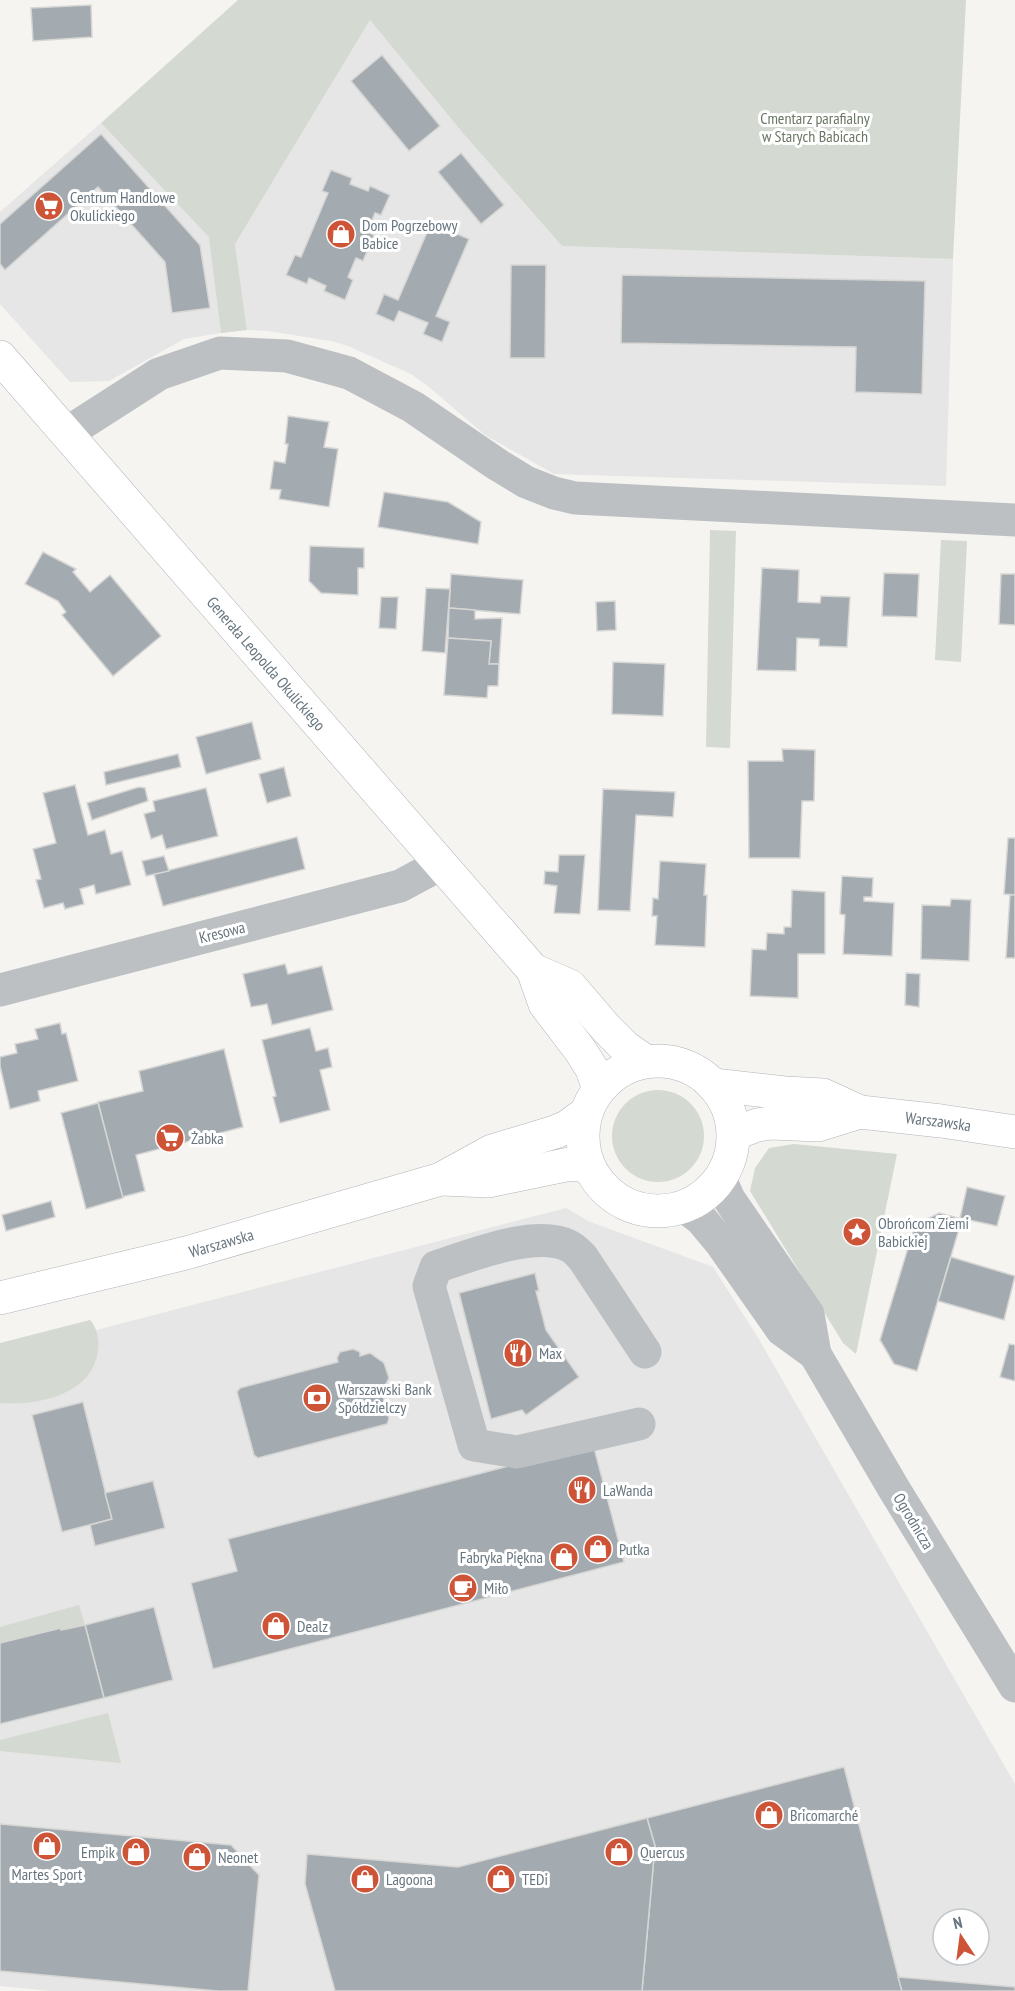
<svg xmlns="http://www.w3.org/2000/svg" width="1015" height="1991" font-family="'PT Sans Narrow',sans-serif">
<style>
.built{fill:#e5e6e5;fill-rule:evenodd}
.green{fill:#d4d9d1}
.building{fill:#a4abb0;stroke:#d6d6d4;stroke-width:1.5}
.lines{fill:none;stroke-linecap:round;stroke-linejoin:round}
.major-casing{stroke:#b0b4b7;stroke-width:34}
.minor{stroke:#bcc0c3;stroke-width:33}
.major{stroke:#fff;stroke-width:33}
.labels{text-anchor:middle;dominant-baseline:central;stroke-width:6;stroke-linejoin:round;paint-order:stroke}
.park-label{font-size:16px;fill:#6a7765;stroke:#fff}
.poi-label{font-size:16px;fill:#67757f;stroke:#fff;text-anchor:start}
.street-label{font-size:16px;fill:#67757f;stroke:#fff}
</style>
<rect width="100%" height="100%" fill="#f5f4f1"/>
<g class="built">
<path d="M 370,20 L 462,132 L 562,246 L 953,259 L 946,486 L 554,474 L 485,435 L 429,387 L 411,374 L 348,346 L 331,341 L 268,331 L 247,330 L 235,244 Z"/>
<path d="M 101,123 L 210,237 L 221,333 L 184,339 L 109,381 L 70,382 L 0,304 L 0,212 Z"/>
<path d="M 566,1208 L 588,1221 L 713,1267 L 757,1336 L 1015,1784 L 1015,1991 L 51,1991 L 0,1986 L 0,1355 ZM 943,1919 L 979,1919 L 979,1955 L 943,1955 Z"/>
</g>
<g class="green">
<path d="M 238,0 L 966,0 L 953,259 L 562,246 L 462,132 L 370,20 L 235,244 L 247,330 L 221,333 L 209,237 L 101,123 Z"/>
<path d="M 710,530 L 736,531 L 730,748 L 706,747 Z"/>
<path d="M 941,540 L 967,541 L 961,662 L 935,660 Z"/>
<circle cx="658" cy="1136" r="46"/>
<path d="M 794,1144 L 897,1154 L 856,1354 L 843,1343 L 750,1191 L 755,1168 L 769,1148 Z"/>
<path d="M 90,1320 C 97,1327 100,1341 98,1351 C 92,1395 37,1406 0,1403 L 0,1343 Z"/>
<path d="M 79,1605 L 85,1625 L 61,1630 L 60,1628 L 0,1643 L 0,1627 Z"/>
<path d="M 108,1713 L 121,1763 L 0,1751 L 0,1740 Z"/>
</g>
<g class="building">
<path d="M 91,5 L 92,37 L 33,41 L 31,8 Z"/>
<path d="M 382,55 L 440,126 L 409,151 L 351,81 Z"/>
<path d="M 101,134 L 200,245 L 210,308 L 172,313 L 165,262 L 98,187 L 5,270 L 0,264 L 0,224 Z"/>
<path d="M 461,153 L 504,205 L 481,224 L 438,172 Z"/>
<path d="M 331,170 L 352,178 L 350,184 L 368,191 L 370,186 L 390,195 L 381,215 L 375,213 L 367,232 L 374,235 L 363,261 L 356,258 L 348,277 L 353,280 L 345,300 L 324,291 L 326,286 L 309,278 L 307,284 L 286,275 L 295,255 L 301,257 L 328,193 L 322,191 Z"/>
<path d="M 431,223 L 469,239 L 436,316 L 450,322 L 442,342 L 423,334 L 428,323 L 399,311 L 394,322 L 376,314 L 384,294 L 398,300 Z"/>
<path d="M 511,265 L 546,265 L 545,358 L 510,358 Z"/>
<path d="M 622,275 L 925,281 L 922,394 L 855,392 L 856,347 L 621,343 Z"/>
<path d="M 288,416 L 329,422 L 324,447 L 338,449 L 329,507 L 279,499 L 281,490 L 270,489 L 274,461 L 285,463 L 288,444 L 285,444 Z"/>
<path d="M 384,492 L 448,502 L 481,522 L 478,544 L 378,527 Z"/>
<path d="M 310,546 L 364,548 L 364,568 L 358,568 L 358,595 L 321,593 L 309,581 Z"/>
<path d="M 43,552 L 76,569 L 73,572 L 90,592 L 110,575 L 161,636 L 113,676 L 62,615 L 66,612 L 58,601 L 25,584 Z"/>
<path d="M 762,568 L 799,570 L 798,602 L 820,603 L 821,596 L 850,597 L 847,647 L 819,646 L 819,639 L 797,638 L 796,671 L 757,670 Z"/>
<path d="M 884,573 L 919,574 L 917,617 L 882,616 Z"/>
<path d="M 451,574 L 523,580 L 520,614 L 449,608 Z"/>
<path d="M 1001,574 L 1015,574 L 1015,625 L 999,624 Z"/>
<path d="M 426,588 L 450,589 L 445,653 L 422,651 Z"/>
<path d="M 381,597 L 398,597 L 396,629 L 379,628 Z"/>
<path d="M 615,601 L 616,630 L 597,631 L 596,602 Z"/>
<path d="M 449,608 L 475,610 L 475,619 L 502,618 L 499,664 L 489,664 L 491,641 L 448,638 Z"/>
<path d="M 448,638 L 491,641 L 489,664 L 499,664 L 498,686 L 488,686 L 487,698 L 444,695 Z"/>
<path d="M 613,662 L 665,664 L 663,716 L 612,714 Z"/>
<path d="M 252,722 L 261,759 L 206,774 L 196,737 Z"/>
<path d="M 782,749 L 815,750 L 814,801 L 802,801 L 800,858 L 749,858 L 748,761 L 783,761 Z"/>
<path d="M 178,754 L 181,767 L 106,785 L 104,772 Z"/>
<path d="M 284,767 L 291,796 L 267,803 L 259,774 Z"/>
<path d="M 75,785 L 88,835 L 105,830 L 111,854 L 122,851 L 131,885 L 96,894 L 94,885 L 80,889 L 84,904 L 65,909 L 63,903 L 44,908 L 36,880 L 41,879 L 33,849 L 56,843 L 43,793 Z"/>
<path d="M 139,787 L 145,788 L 148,801 L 92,820 L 87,803 Z"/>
<path d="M 206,788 L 218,836 L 166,849 L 162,835 L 151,839 L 144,814 L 155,811 L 153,801 Z"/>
<path d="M 603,789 L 675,792 L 673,817 L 636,815 L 630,911 L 598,910 Z"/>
<path d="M 297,837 L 305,869 L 163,906 L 154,874 Z"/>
<path d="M 1008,838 L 1015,838 L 1015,895 L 1004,894 Z"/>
<path d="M 559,855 L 585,855 L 580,914 L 554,913 L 557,886 L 544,884 L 545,871 L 558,872 Z"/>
<path d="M 164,856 L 169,871 L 146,876 L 142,861 Z"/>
<path d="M 660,861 L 706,864 L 704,895 L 707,895 L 705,947 L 655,945 L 657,916 L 652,916 L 653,898 L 658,899 Z"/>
<path d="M 842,876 L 873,878 L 872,897 L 864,897 L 864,901 L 894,903 L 892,956 L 843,954 L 845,915 L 840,914 Z"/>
<path d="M 792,890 L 825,892 L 825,954 L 798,954 L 798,998 L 750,996 L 752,949 L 766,950 L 767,933 L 784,934 L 784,927 L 791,927 Z"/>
<path d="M 1010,895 L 1015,895 L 1015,958 L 1006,958 Z"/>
<path d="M 951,899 L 971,900 L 969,961 L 921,959 L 922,905 L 950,906 Z"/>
<path d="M 285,964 L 288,974 L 322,966 L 333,1010 L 272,1025 L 267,1004 L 251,1007 L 243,974 Z"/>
<path d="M 906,973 L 920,974 L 919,1007 L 905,1005 Z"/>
<path d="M 60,1023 L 62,1034 L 66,1033 L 78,1081 L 38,1091 L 40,1101 L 10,1109 L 0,1066 L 0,1057 L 17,1053 L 15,1044 L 38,1039 L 35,1029 Z"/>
<path d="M 310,1028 L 316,1051 L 328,1048 L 332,1067 L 320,1070 L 330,1110 L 280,1123 L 273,1097 L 276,1096 L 262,1040 Z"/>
<path d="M 224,1049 L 243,1127 L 136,1155 L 145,1191 L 122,1197 L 98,1102 L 143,1091 L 139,1071 Z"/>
<path d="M 98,1103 L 123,1198 L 86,1209 L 61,1113 Z"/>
<path d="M 967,1187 L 1005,1196 L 997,1226 L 960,1218 Z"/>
<path d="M 51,1201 L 55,1217 L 6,1231 L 2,1215 Z"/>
<path d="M 939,1213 L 962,1219 L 917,1371 L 894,1364 L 880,1340 L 915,1225 Z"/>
<path d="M 951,1257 L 1015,1276 L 1004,1320 L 938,1301 Z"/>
<path d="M 535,1273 L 539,1291 L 536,1291 L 546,1330 L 579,1377 L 526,1415 L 522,1410 L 491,1419 L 459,1293 Z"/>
<path d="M 1009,1344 L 1015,1345 L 1015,1381 L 1000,1377 Z"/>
<path d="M 353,1349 L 360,1352 L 360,1356 L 370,1353 L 384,1363 L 389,1378 L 382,1391 L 389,1419 L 387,1424 L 258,1458 L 254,1455 L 237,1392 L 240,1388 L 338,1362 L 337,1358 L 340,1352 Z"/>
<path d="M 83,1402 L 112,1519 L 62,1532 L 32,1415 Z"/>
<path d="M 593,1444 L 624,1562 L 213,1669 L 191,1583 L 237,1571 L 228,1539 Z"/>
<path d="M 153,1481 L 165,1528 L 95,1546 L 90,1525 L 112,1519 L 105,1493 Z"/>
<path d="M 154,1607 L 173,1680 L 104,1698 L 85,1625 Z"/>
<path d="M 85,1625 L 104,1698 L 0,1724 L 0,1643 L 61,1628 L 61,1630 Z"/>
<path d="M 844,1767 L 902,1991 L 642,1991 L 655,1846 L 647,1818 Z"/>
<path d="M 647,1818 L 655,1846 L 642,1991 L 335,1991 L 305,1884 L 307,1854 L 458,1867 Z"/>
<path d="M 0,1824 L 231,1845 L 259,1875 L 248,1991 L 218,1991 L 0,1971 Z"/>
<path d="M 898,1977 L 1015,1987 L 1015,1991 L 902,1991 Z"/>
</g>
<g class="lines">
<g class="major-casing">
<g id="major">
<path id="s1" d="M 0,357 L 533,970 L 545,1004 L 580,1050 L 592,1069 L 599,1089"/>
<path d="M 533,970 L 570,986 L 606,1028 L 625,1047 L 645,1061"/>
<circle cx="658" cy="1136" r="75"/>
<path id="s2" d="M 713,1085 L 785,1093 L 823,1095 L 860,1112 L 941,1121 L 1015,1132"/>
<path d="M 734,1134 L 757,1125 L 771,1123 L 818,1125 L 860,1112"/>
<path d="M 442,1179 L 488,1181 L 570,1164 L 588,1166"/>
<path id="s3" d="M 0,1298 L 186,1253 L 441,1179 L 492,1151 L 555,1132 L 567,1127 L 586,1113"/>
</g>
</g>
<g class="minor">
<path d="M 67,433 L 159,374 L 220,353 L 287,356 L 349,373 L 413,407 L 498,465 L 526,482 L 554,493 L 575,498 L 1015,520"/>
<path d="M 0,990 L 400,886 L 441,864"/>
<path d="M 720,1179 L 729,1199 L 808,1314 L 815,1354 L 894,1489 L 1015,1686"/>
<path d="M 685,1207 L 701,1219 L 721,1243 L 782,1330 L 815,1354"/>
<path d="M 639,1424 L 517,1452 L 474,1445 L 429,1286 L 436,1267 C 470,1256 535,1229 569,1246 C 574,1248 579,1254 583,1258 L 645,1352"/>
</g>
<use href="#major" class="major"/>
</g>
<defs>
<g id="supermarket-disc" transform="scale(1.5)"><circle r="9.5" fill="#ce5438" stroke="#fff"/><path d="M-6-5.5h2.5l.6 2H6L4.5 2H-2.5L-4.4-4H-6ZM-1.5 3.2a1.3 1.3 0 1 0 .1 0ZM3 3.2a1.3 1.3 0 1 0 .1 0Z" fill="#fff"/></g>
<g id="shop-disc" transform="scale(1.5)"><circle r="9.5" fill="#ce5438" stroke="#fff"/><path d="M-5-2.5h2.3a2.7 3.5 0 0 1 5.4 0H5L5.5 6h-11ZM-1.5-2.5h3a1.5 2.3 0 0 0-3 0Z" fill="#fff"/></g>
<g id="sight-disc" transform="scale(1.5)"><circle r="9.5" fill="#ce5438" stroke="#fff"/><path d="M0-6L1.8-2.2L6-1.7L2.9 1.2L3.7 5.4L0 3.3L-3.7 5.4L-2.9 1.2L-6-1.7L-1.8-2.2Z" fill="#fff"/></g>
<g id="restaurant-disc" transform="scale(1.5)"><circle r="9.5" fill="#ce5438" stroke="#fff"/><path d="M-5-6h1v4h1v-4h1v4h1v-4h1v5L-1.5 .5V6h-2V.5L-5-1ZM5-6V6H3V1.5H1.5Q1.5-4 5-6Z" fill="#fff"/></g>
<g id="bank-disc" transform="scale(1.5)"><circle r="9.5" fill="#ce5438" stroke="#fff"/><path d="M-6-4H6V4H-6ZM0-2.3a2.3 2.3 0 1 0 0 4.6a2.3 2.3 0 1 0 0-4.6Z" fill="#fff"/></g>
<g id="cafe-disc" transform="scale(1.5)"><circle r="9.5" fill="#ce5438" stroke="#fff"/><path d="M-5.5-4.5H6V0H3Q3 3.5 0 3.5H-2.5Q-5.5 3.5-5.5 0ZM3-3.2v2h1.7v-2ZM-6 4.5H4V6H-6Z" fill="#fff"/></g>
</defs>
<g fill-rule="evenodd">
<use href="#supermarket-disc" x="49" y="206"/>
<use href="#shop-disc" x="341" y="234"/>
<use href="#supermarket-disc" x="170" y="1138"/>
<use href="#sight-disc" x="857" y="1232"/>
<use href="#restaurant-disc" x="518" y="1353"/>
<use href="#bank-disc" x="317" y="1398"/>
<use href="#restaurant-disc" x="582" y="1490"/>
<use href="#shop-disc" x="598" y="1549"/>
<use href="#shop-disc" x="564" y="1557"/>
<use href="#cafe-disc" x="463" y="1588"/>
<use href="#shop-disc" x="276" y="1626"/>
<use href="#shop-disc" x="769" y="1815"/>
<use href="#shop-disc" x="47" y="1846"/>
<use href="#shop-disc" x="136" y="1852"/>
<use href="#shop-disc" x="619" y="1852"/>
<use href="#shop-disc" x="197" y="1857"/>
<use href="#shop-disc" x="365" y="1879"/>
<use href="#shop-disc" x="501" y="1879"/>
</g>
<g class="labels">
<g class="park-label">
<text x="815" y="118">Cmentarz parafialny<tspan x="815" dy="18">w Starych Babicach</tspan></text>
</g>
<g class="poi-label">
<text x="70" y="197">Centrum Handlowe<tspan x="70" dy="18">Okulickiego</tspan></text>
<text x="362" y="225">Dom Pogrzebowy<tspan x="362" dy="18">Babice</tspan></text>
<text x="191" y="1138">Żabka</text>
<text x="878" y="1223">Obrońcom Ziemi<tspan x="878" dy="18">Babickiej</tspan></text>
<text x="539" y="1353">Max</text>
<text x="338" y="1389">Warszawski Bank<tspan x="338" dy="18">Spółdzielczy</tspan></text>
<text x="603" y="1490">LaWanda</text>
<text x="619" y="1549">Putka</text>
<text x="543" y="1557" text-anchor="end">Fabryka Piękna</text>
<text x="484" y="1588">Miło</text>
<text x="297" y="1626">Dealz</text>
<text x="790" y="1815">Bricomarché</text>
<text x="115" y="1852" text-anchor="end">Empik</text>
<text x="640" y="1852">Quercus</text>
<text x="218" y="1857">Neonet</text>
<text x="47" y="1874" text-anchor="middle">Martes Sport</text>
<text x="386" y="1879">Lagoona</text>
<text x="522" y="1879">TEDi</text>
</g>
<g class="street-label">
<text stroke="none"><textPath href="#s1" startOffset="406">Generała Leopolda Okulickiego</textPath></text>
<text transform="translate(222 932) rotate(-14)">Kresowa</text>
<text stroke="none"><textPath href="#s2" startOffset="230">Warszawska</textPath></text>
<text stroke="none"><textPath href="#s3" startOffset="228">Warszawska</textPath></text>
<text transform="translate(914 1521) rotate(59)">Ogrodnicza</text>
</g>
</g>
<g transform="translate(961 1937) rotate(347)"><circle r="28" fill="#ffffff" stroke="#c2c8cc" stroke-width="1.5"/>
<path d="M0-4.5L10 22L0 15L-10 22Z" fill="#ce5438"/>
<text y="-9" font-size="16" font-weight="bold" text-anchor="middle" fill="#67757f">N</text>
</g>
</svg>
